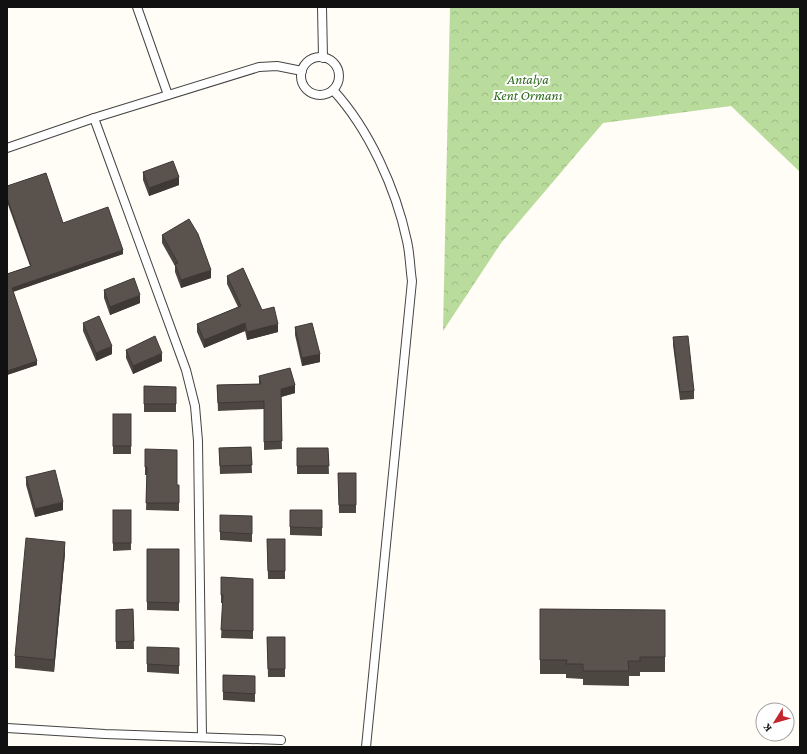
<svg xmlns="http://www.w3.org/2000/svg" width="807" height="754" font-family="'Crimson Pro',serif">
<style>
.forest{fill:url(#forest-crowns)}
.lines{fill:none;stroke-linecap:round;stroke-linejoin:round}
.lane-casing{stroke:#444;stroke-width:10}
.lane{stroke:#fff;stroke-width:8}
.wall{fill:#4d4742}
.shaded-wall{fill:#3f3936}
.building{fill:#5a524d;stroke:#3f3936}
.labels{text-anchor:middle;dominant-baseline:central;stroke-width:4;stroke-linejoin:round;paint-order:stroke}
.park-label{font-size:14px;font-style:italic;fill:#2f6b1f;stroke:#fff}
</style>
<defs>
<pattern id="forest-crowns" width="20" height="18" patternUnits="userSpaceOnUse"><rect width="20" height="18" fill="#b9dc9c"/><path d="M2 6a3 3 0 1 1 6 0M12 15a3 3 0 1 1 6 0" fill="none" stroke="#9ebc85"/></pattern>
</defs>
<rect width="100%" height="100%" fill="#fffdf5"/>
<path class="forest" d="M 450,7 L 800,7 L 800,172 L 731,106 L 603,123 L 501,243 L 443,331 Z"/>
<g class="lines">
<g class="lane-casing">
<g id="lane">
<path d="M 137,7 L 168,95"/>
<path d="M 322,7 L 323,58"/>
<circle cx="320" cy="76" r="19"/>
<path d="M 333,90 C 369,129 396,189 407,241 C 410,254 410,268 412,281 L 366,747"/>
<path d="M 94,118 L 186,370 L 195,406 L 198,441 L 202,737"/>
<path d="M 7,148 L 94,118 L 259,67 L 277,66 L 302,71"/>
<path d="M 7,728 L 105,734 L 281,740"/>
</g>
</g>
<use href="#lane" class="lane"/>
</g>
<g class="wall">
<path d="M 143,172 L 179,185 L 149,196 L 143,180 Z"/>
<path d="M 7,186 L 63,223 L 123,254 L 13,292 L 37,365 L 7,375 L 7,274 L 30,266 L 7,202 Z"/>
<path d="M 162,235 L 211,278 L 181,288 L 175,272 L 175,266 L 162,243 Z"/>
<path d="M 227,276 L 262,310 L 278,332 L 247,340 L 245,331 L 204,348 L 197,332 L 197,324 L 238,307 L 227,284 Z"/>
<path d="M 104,290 L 140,303 L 110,315 L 104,298 Z"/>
<path d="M 83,323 L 112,354 L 96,361 L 83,331 Z"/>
<path d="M 295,327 L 320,362 L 302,366 L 295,335 Z"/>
<path d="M 673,337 L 694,391 L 694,399 L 680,400 L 673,345 Z"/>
<path d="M 126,350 L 162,361 L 133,374 L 126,358 Z"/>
<path d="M 259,376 L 295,393 L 281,397 L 282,449 L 264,450 L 264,409 L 218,411 L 217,385 L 259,384 Z"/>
<path d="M 144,386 L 176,387 L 176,412 L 144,412 Z"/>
<rect x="113" y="414" width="18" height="40"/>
<path d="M 251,447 L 252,473 L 220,474 L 219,448 Z"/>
<path d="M 297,448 L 328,448 L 329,474 L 297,474 Z"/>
<path d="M 145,449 L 177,485 L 179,485 L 179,511 L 146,510 L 147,475 L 145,475 Z"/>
<path d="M 338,473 L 356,473 L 356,513 L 339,513 Z"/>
<path d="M 26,477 L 63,510 L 35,517 L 26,485 Z"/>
<path d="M 113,510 L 131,510 L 131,550 L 113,551 Z"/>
<path d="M 290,510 L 322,510 L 322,536 L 290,535 Z"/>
<path d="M 252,516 L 252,542 L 220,540 L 220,532 Z"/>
<path d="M 267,539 L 285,539 L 285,579 L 268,579 Z"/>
<path d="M 147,549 L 179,549 L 179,611 L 147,610 Z"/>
<path d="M 65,553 L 54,672 L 15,668 L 15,656 Z"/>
<path d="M 221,577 L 253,579 L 253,639 L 221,638 L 223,603 L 221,603 Z"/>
<path d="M 133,609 L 134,649 L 116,649 L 116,610 Z"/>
<path d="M 540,609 L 665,610 L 665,672 L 640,672 L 640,676 L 629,676 L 629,686 L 583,685 L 583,679 L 566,678 L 566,674 L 540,674 Z"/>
<path d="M 267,637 L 285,637 L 285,677 L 268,677 Z"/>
<path d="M 179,648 L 179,674 L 147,672 L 147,664 Z"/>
<path d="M 223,675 L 255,676 L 255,702 L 223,700 Z"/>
</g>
<g class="shaded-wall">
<path d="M 179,177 L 179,185 L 149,196 L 149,188 Z"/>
<path d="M 123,250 L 123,254 L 12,292 L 12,288 Z"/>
<path d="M 211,270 L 211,278 L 181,288 L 181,280 Z"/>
<path d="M 140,295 L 140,303 L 110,315 L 110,307 Z"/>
<path d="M 245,323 L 245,331 L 204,348 L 204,340 Z"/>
<path d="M 278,324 L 278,332 L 247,340 L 247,332 Z"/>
<path d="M 112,346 L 112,354 L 96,361 L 96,353 Z"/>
<path d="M 162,353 L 162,361 L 133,374 L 133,366 Z"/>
<path d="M 320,354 L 320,362 L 302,366 L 302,358 Z"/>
<path d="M 37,361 L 37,365 L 7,375 L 7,371 Z"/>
<path d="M 295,385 L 295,393 L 281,397 L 281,389 Z"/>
<path d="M 63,502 L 63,510 L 35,517 L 35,509 Z"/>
<path d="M 65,542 L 65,553 L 54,672 L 54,660 Z"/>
</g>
<g class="building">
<path d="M 173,161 L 179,177 L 149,188 L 143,172 Z"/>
<path d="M 46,173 L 63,223 L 108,207 L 123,250 L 12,288 L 37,361 L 7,371 L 7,274 L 31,266 L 7,198 L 7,186 Z"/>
<path d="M 189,219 L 198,234 L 211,270 L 181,280 L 175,264 L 178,263 L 162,235 Z"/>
<path d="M 243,268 L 262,310 L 274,307 L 278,324 L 247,332 L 245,323 L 204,340 L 197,324 L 241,306 L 227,276 Z"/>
<path d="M 134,278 L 140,295 L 110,307 L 104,290 Z"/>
<path d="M 99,316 L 112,346 L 96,353 L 83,323 Z"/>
<path d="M 312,323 L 320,354 L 302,358 L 295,327 Z"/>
<path d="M 155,336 L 162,353 L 133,366 L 126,350 Z"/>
<path d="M 688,336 L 694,391 L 680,392 L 673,337 Z"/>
<path d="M 290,368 L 295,385 L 281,389 L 282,441 L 264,442 L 264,401 L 218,403 L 217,385 L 261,384 L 259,376 Z"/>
<path d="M 144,386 L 176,387 L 176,404 L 144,404 Z"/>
<rect x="113" y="414" width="18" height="32"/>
<path d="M 251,447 L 252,465 L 220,466 L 219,448 Z"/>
<path d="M 297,448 L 328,448 L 329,466 L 297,466 Z"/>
<path d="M 145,449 L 177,450 L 177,485 L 179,485 L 179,503 L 146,503 L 147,467 L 145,467 Z"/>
<path d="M 55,470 L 63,502 L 35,509 L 26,477 Z"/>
<path d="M 338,473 L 356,473 L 356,505 L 339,505 Z"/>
<rect x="113" y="510" width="18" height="33"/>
<path d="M 290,510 L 322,510 L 322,528 L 290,527 Z"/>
<path d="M 220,515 L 252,516 L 252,534 L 220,532 Z"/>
<path d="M 26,538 L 65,542 L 54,660 L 15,656 Z"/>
<path d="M 267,539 L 285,539 L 285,571 L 268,571 Z"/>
<path d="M 147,549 L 179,549 L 179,603 L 147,602 Z"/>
<path d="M 221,577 L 253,579 L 253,631 L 221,630 L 223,595 L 221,595 Z"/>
<path d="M 133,609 L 134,641 L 116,642 L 116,610 Z"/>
<path d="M 540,609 L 665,610 L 665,657 L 640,657 L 640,661 L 628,661 L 629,671 L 583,671 L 583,664 L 566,664 L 567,660 L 540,660 Z"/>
<path d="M 267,637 L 285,637 L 285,669 L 268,669 Z"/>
<path d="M 147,647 L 179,648 L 179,666 L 147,664 Z"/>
<path d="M 223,675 L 255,676 L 255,694 L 223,692 Z"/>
</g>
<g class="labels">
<g class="park-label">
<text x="528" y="79">Antalya<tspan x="528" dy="16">Kent Ormanı</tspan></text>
</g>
</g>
<rect width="807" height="754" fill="none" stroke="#111111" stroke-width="16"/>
<g transform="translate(775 722) rotate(233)"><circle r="19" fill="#ffffff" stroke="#a0a0a0"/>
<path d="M0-3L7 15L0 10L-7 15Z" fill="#c4262e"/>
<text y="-6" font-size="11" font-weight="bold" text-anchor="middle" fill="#111111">K</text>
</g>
</svg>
